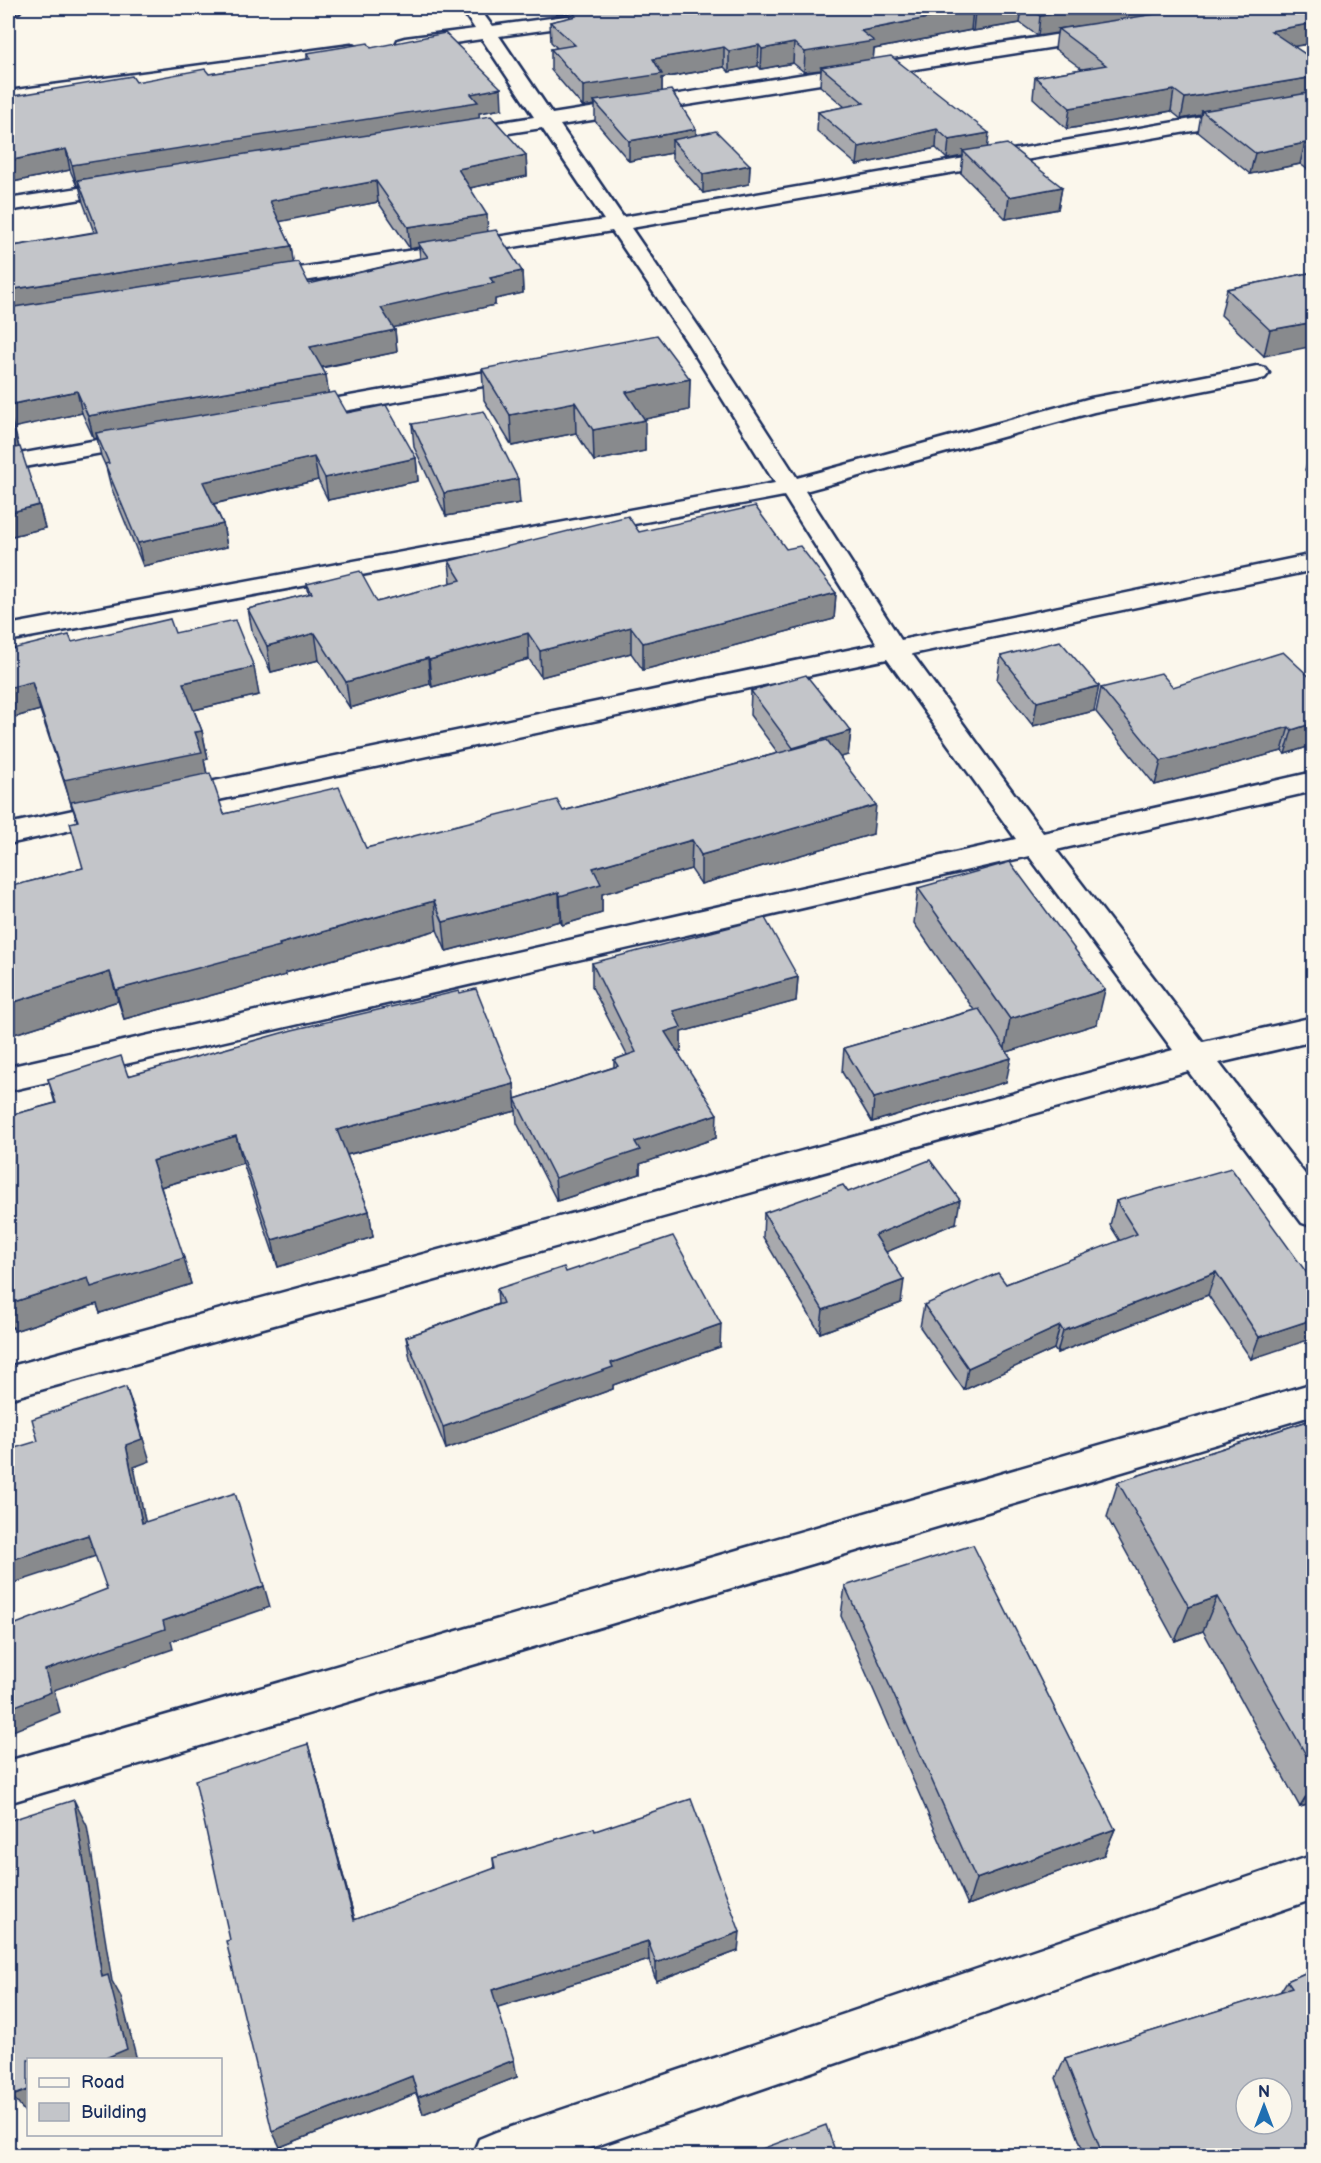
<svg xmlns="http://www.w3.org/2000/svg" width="1321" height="2163" font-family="'Balsamiq Sans',sans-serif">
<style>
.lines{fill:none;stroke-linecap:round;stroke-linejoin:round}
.minor-casing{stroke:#1b2f5e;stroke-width:5}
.minor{fill:#fbf7ec;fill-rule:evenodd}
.wall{fill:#a8a9ad;stroke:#1b2f5e;stroke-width:1.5;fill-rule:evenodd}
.shaded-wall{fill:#888a8d;stroke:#1b2f5e;stroke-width:1.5}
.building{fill:#c3c5c9;stroke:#1b2f5e;stroke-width:1.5;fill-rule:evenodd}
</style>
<rect width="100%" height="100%" fill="#fbf7ec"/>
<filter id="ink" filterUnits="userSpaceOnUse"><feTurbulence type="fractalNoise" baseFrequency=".0167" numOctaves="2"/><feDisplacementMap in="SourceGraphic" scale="12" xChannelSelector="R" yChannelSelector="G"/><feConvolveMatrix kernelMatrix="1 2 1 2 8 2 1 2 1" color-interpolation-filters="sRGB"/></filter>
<g filter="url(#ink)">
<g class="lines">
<g class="minor-casing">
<g id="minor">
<path d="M 8,8 L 22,8 L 19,12 L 8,14 Z"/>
<path d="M 461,8 L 479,8 L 492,26 L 625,8 L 670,8 L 667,12 L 661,14 L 499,36 L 552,114 L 1099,28 L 1106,30 L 1108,34 L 1106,38 L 1099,40 L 560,125 L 623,217 L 1314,98 L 1314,110 L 631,228 L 709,342 L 797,478 L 1091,398 L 1257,366 L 1265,368 L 1269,373 L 1265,378 L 1257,380 L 1094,412 L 805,491 L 901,640 L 1314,554 L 1314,570 L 912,654 L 1043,833 L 1314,772 L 1314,791 L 1056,850 L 1203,1042 L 1314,1017 L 1314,1041 L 1219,1063 L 1314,1186 L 1314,1227 L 1302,1223 L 1188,1071 L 8,1399 L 8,1367 L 1173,1050 L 1029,856 L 8,1091 L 8,1067 L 1016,839 L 887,659 L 171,810 L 161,807 L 156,800 L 161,793 L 171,790 L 877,644 L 784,496 L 8,641 L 8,625 L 775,483 L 687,342 L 612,231 L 261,288 L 253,286 L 250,281 L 253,276 L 261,274 L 604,220 L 542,128 L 457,141 L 450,139 L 447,135 L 450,131 L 457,129 L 534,117 L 482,39 L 405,50 L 398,48 L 396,44 L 398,40 L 405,38 L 475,29 Z"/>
<path d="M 351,45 L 358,47 L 360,51 L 358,55 L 8,103 L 8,91 Z"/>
<path d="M 124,181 L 131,183 L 134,187 L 131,191 L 8,211 L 8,199 Z"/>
<path d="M 526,365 L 534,367 L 538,372 L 534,377 L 299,419 L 291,417 L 287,412 L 291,407 L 299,405 Z"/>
<path d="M 142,432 L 151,434 L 154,439 L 151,444 L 8,470 L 8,456 Z"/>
<path d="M 120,800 L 130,803 L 135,810 L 130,817 L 8,844 L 8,824 Z"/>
<path d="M 1314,1383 L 1314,1415 L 8,1803 L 8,1761 Z"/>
<path d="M 1314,1855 L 1314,1899 L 567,2156 L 472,2156 L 479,2139 L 496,2132 Z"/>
</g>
</g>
<use href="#minor" class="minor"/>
</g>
<g class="wall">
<path d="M 551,8 L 1314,8 L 1314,43 L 1293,46 L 1314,60 L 1314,174 L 1300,164 L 1250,174 L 1198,132 L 1201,115 L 1181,119 L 1171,111 L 1067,129 L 1033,98 L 1035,77 L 1082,69 L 1055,49 L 1057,33 L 1038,36 L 1020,23 L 973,31 L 971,30 L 874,49 L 873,59 L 987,147 L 1062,187 L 1058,209 L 1006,219 L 961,173 L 963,156 L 947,159 L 936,148 L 857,165 L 817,131 L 818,112 L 845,107 L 820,86 L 821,70 L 804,72 L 793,63 L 761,69 L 758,66 L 729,72 L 724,67 L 662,78 L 662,91 L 696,129 L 696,135 L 750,165 L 749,184 L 703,193 L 672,158 L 672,153 L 629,161 L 595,121 L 595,105 L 583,107 L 551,70 L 551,49 L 557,48 L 551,42 L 550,22 L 570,18 L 569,13 L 557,15 Z"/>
<path d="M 371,48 L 502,109 L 479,113 L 479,118 L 526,155 L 527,176 L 470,188 L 488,232 L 522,271 L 523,293 L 495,299 L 495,305 L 393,327 L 395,330 L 397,352 L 322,368 L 326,375 L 328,393 L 347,413 L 416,458 L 418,481 L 328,500 L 318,480 L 214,504 L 223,524 L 227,547 L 143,566 L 111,487 L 106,467 L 101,456 L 97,438 L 94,439 L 82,413 L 14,427 L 19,447 L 39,505 L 45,528 L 8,537 L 8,247 L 94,232 L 83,202 L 79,185 L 77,186 L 70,170 L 8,183 L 136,82 L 209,74 L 307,59 L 307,53 ZM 378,202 L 410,249 L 419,247 L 420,258 L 309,284 L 293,263 L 291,246 L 279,221 Z"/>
<path d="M 1314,272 L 1264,356 L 1221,315 L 1227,289 Z"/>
<path d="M 482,369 L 690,379 L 689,410 L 644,419 L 645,451 L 594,461 L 576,433 L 512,446 L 484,400 Z"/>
<path d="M 412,424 L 520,503 L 446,516 L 414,447 Z"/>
<path d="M 1314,443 L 1314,478 L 1305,470 L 1312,444 Z"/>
<path d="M 639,532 L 786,549 L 836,593 L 834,619 L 643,670 L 631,653 L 541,677 L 529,659 L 432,687 L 430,684 L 350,708 L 319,660 L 271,672 L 253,635 L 248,609 L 309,594 L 307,584 L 377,602 L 451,583 L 449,561 Z"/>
<path d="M 175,633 L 259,695 L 194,710 L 202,731 L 208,759 L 204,760 L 207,774 L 224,814 L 366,848 L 563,811 L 778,753 L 750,715 L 751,691 L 851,731 L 848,755 L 840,757 L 873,834 L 701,884 L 691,869 L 602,894 L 602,913 L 562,925 L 560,921 L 446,951 L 437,930 L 285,973 L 286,975 L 124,1019 L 118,1001 L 8,1036 L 8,887 L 83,868 L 77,821 L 40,710 L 8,719 L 8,650 L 72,642 Z"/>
<path d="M 1001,656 L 1094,711 L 1033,726 L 997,680 Z"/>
<path d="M 1314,681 L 1314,745 L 1285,754 L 1282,751 L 1155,785 L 1096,712 L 1101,688 L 1173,687 Z"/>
<path d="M 918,888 L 1097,1024 L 1007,1052 L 1006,1082 L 872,1122 L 842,1072 L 844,1048 L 974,1010 L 914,923 Z"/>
<path d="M 592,963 L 798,977 L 796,1001 L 681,1032 L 681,1051 L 678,1052 L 716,1138 L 640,1164 L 640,1174 L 557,1201 L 517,1123 L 516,1111 L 347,1155 L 369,1211 L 373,1237 L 278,1267 L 243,1163 L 161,1187 L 191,1284 L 100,1313 L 97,1304 L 14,1331 L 13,1327 L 8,1329 L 8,1116 L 55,1103 L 48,1079 L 128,1076 L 460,993 L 514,1084 L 515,1099 L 614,1067 L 614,1060 L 627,1055 L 592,987 Z"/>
<path d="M 848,1192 L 956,1223 L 886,1252 L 901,1303 L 820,1333 L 763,1237 L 764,1213 Z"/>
<path d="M 1116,1201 L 1314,1283 L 1251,1359 L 1208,1295 L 1057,1353 L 1054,1349 L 964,1390 L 920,1327 L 924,1305 L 1006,1284 L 1120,1241 L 1110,1225 Z"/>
<path d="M 566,1272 L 720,1347 L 613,1385 L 613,1389 L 446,1449 L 410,1359 L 406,1337 L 498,1304 L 497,1289 Z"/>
<path d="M 1314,1419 L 1314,1803 L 1300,1807 L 1203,1631 L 1175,1641 L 1107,1517 L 1118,1482 Z"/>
<path d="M 845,1586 L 1115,1829 L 1104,1855 L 968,1905 L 841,1616 Z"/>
<path d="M 314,1766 L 355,1920 L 494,1869 L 493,1858 L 595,1831 L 738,1951 L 656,1981 L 649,1960 L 497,2007 L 517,2077 L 423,2114 L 416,2093 L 280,2147 L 230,1940 Z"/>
<path d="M 1314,1969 L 1314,2156 L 1085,2156 L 1056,2078 L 1065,2058 L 1280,1992 L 1287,1981 Z"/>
</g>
<g class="shaded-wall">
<path d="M 557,8 L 611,8 L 569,8 L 569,13 L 557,15 Z"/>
<path d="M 996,8 L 1022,8 L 1020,23 L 973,31 L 975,11 Z"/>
<path d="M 1094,8 L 1221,8 L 1058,29 L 1057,33 L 1038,36 L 1040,16 Z"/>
<path d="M 973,9 L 971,30 L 874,49 L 873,62 L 821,67 L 821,70 L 804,72 L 805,52 L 861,31 Z"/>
<path d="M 1314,23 L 1314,43 L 1267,51 L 1271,31 Z"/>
<path d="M 794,43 L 793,63 L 761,69 L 762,49 Z"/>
<path d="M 759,45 L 758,66 L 729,72 L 729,51 Z"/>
<path d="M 724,47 L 724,67 L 662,78 L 662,95 L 594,101 L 595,105 L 583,107 L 583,86 L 653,59 Z"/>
<path d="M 1314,77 L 1314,97 L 1202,111 L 1201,115 L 1181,119 L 1185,98 Z"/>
<path d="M 501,88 L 502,109 L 479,113 L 480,122 L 78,180 L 79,185 L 77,186 L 72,165 Z"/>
<path d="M 1174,90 L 1171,111 L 1067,129 L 1070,108 Z"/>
<path d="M 696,129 L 696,148 L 672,140 L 672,153 L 629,161 L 629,141 Z"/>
<path d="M 937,129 L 936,148 L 857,165 L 859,147 Z"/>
<path d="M 989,133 L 987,152 L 963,151 L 963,156 L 947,159 L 949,140 Z"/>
<path d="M 1305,143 L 1300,164 L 1250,174 L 1255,153 Z"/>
<path d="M 66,149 L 70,170 L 8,183 L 8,161 Z"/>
<path d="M 526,155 L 527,176 L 460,190 L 458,169 Z"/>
<path d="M 750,165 L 749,184 L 703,193 L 703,174 Z"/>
<path d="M 376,181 L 378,202 L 273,223 L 270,201 Z"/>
<path d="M 1062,187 L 1058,209 L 1006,219 L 1009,197 Z"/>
<path d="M 487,215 L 488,236 L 418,243 L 419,247 L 410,249 L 408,227 Z"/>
<path d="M 291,246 L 294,267 L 8,314 L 8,290 Z"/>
<path d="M 522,271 L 523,293 L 495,299 L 495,305 L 383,330 L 381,308 L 490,278 Z"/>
<path d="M 1314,322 L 1314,346 L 1264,356 L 1270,330 Z"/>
<path d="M 395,330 L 397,352 L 313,369 L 310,347 Z"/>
<path d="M 326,375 L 329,398 L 96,433 L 97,438 L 94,439 L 88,416 Z"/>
<path d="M 690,379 L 689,410 L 626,423 L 626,392 Z"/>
<path d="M 77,391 L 82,413 L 12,428 L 8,410 L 8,405 Z"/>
<path d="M 575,402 L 576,433 L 512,446 L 510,415 Z"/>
<path d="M 645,420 L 645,451 L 594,461 L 593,430 Z"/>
<path d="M 14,429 L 20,452 L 8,454 L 8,431 Z"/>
<path d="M 314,457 L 318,480 L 208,505 L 203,482 Z"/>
<path d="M 416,458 L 418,481 L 328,500 L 325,478 Z"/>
<path d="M 518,479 L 520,503 L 446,516 L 444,493 Z"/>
<path d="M 39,505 L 45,528 L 8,537 L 8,513 Z"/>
<path d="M 223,524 L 227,547 L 143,566 L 138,543 Z"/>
<path d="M 836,593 L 834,619 L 643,670 L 643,643 Z"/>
<path d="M 631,627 L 631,653 L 541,677 L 540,651 Z"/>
<path d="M 315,633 L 319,660 L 271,672 L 267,646 Z"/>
<path d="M 528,633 L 529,659 L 432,687 L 429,660 Z"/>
<path d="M 428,658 L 430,684 L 350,708 L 346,682 Z"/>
<path d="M 254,667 L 259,695 L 189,711 L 183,683 Z"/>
<path d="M 32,682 L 40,710 L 8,719 L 8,688 Z"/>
<path d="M 1099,686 L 1094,711 L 1033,726 L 1037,702 Z"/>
<path d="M 1314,723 L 1314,745 L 1285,754 L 1292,730 Z"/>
<path d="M 1289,727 L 1282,751 L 1155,785 L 1161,761 Z"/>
<path d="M 202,731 L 208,759 L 204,760 L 208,780 L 72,808 L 64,780 L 195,732 Z"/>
<path d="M 851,731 L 848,755 L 792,772 L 793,748 Z"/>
<path d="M 876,805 L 873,834 L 701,884 L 701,855 Z"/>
<path d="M 692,840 L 691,869 L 602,894 L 602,913 L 562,925 L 560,896 L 593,868 Z"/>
<path d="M 559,892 L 560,921 L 446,951 L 443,922 Z"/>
<path d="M 434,901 L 437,930 L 285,973 L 286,975 L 124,1019 L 116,990 Z"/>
<path d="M 110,972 L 118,1001 L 8,1036 L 8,1004 Z"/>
<path d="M 798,977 L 796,1001 L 681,1032 L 681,1051 L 665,1055 L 665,1032 L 673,1011 Z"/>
<path d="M 1105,990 L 1097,1024 L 1004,1053 L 1010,1019 Z"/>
<path d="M 1011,1058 L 1006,1082 L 872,1122 L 874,1098 Z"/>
<path d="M 514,1084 L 516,1111 L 342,1156 L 337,1130 Z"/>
<path d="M 717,1114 L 716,1138 L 640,1164 L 640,1174 L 557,1201 L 555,1178 L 635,1142 Z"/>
<path d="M 236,1136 L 243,1163 L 160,1187 L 152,1161 Z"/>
<path d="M 960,1200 L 956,1223 L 872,1258 L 875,1235 Z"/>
<path d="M 369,1211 L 373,1237 L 278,1267 L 272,1240 Z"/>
<path d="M 184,1258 L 191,1284 L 100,1313 L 97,1304 L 14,1331 L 13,1327 L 8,1329 L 8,1304 L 88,1278 Z"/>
<path d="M 1216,1272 L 1208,1295 L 1057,1353 L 1063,1331 Z"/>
<path d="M 904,1280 L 901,1303 L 820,1333 L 823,1310 Z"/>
<path d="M 1314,1319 L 1314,1338 L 1251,1359 L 1259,1337 Z"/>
<path d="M 721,1324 L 720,1347 L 613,1385 L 613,1389 L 446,1449 L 443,1427 L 611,1363 Z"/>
<path d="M 1060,1326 L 1054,1349 L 964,1390 L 968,1368 Z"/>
<path d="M 126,1387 L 134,1409 L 150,1461 L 134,1467 L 150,1544 L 142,1523 L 126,1445 Z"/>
<path d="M 88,1535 L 96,1556 L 8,1585 L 8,1561 Z"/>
<path d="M 264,1586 L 270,1607 L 171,1641 L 173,1649 L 54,1690 L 60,1712 L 8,1733 L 8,1709 L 45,1670 L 163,1621 Z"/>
<path d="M 1217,1597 L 1203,1631 L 1175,1641 L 1189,1607 Z"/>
<path d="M 308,1744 L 314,1766 L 360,1939 L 354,1920 Z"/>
<path d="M 1314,1784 L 1314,1803 L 1300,1807 Z"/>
<path d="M 74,1800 L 87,1826 L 112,1981 L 121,1997 L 137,2060 L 101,2060 L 102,1977 Z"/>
<path d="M 1115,1829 L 1104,1855 L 968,1905 L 976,1879 Z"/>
<path d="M 740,1932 L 738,1951 L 656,1981 L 656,1963 Z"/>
<path d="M 648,1941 L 649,1960 L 495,2008 L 492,1990 Z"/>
<path d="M 514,2060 L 517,2077 L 423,2114 L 418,2097 Z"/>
<path d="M 412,2076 L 417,2093 L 280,2147 L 272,2131 Z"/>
<path d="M 28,2090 L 28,2116 L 12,2096 Z"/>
</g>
<g class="building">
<path d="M 569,8 L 996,8 L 975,11 L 973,9 L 861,31 L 874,41 L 805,52 L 794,43 L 762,49 L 759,45 L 729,51 L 724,47 L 653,59 L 662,74 L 583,86 L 551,49 L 575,45 L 550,22 L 576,16 Z"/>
<path d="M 1029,8 L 1094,8 L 1040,16 Z"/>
<path d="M 1195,8 L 1314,8 L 1314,23 L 1271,31 L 1314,60 L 1314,77 L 1185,98 L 1174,90 L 1070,108 L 1035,77 L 1106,65 L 1058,29 Z"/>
<path d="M 445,33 L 501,88 L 471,94 L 478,102 L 72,165 L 66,149 L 8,161 L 8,97 L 132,76 L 136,82 L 205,69 L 209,74 L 310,59 L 307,53 L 368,43 L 371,48 Z"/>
<path d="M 891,56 L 989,133 L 949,140 L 937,129 L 859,147 L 818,112 L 864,103 L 821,67 Z"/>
<path d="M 671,90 L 696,129 L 629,141 L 594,101 Z"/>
<path d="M 1314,92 L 1314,149 L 1305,143 L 1255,153 L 1202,111 Z"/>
<path d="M 491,116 L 526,155 L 458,169 L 487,215 L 408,227 L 376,181 L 270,201 L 291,246 L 8,290 L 8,247 L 98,232 L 78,180 Z"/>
<path d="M 716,131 L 750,165 L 703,174 L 672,140 Z"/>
<path d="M 1007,144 L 1062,187 L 1009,197 L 963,151 Z"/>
<path d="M 496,230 L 522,271 L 490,278 L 494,283 L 381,308 L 395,330 L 310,347 L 326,375 L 88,416 L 77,391 L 8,405 L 8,308 L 298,262 L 309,284 L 428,257 L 418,243 Z"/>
<path d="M 1314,272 L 1314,322 L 1270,330 L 1227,289 Z"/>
<path d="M 657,335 L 690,379 L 626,392 L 645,420 L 593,430 L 575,402 L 510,415 L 482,369 Z"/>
<path d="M 335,392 L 347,413 L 386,405 L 416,458 L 325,478 L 314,457 L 203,482 L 223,524 L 138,543 L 105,464 L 109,463 L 96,433 Z"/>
<path d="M 8,409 L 14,429 L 8,431 Z"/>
<path d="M 484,411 L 518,479 L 444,493 L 412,424 Z"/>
<path d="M 20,447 L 39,505 L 8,513 L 8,449 Z"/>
<path d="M 755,506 L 786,549 L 800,546 L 836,593 L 643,643 L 631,627 L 540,651 L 528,633 L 429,660 L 428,658 L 346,682 L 315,633 L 267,646 L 248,609 L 312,593 L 307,584 L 360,571 L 377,602 L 461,580 L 449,561 L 628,516 L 639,532 Z"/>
<path d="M 170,619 L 175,633 L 235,620 L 254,667 L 183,683 L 202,731 L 195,732 L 202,752 L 64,780 L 32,682 L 8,688 L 8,650 L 69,635 L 72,642 Z"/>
<path d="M 1060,641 L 1099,686 L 1037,702 L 1001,656 Z"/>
<path d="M 1283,652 L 1314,681 L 1314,723 L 1292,730 L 1289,727 L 1161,761 L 1101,688 L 1161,673 L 1173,687 Z"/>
<path d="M 806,675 L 851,731 L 793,748 L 751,691 Z"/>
<path d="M 827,740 L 876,805 L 701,855 L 692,840 L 593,868 L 601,884 L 560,896 L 559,892 L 443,922 L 434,901 L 279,944 L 280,946 L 116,990 L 110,972 L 8,1004 L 8,887 L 83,868 L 70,823 L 78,821 L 71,802 L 210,773 L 224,814 L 339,787 L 366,848 L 557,800 L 563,811 Z"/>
<path d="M 1010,862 L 1105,990 L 1010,1019 L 918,888 Z"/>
<path d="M 765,918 L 798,977 L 673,1011 L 681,1027 L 665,1032 L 717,1114 L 635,1142 L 640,1150 L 555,1178 L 515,1099 L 618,1066 L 614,1060 L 636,1052 L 592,963 Z"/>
<path d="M 476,989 L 514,1084 L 337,1130 L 369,1211 L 272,1240 L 236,1136 L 152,1161 L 184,1258 L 91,1287 L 88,1278 L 8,1304 L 8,1116 L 56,1103 L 48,1079 L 121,1056 L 128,1076 L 292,1030 L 459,991 L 460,993 Z"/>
<path d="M 979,1009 L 1011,1058 L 874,1098 L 844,1048 Z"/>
<path d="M 930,1160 L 960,1200 L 875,1235 L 904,1280 L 823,1310 L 764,1213 L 843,1185 L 848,1192 Z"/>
<path d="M 1231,1168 L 1314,1283 L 1314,1319 L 1259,1337 L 1216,1272 L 1063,1331 L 1060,1326 L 968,1368 L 924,1305 L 998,1273 L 1006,1284 L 1137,1234 L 1116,1201 Z"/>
<path d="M 673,1236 L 721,1324 L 611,1363 L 613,1367 L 443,1427 L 406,1337 L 503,1303 L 497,1289 L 564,1267 L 566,1272 Z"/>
<path d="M 126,1387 L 142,1439 L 126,1445 L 142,1523 L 235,1493 L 264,1586 L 163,1621 L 165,1629 L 45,1670 L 51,1692 L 8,1709 L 8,1627 L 107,1589 L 88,1535 L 8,1561 L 8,1450 L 38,1441 L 32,1419 Z"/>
<path d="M 1314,1419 L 1314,1769 L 1217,1597 L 1189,1607 L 1118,1482 Z"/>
<path d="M 973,1545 L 1115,1829 L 976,1879 L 845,1586 Z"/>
<path d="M 308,1744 L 354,1920 L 495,1868 L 493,1858 L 594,1828 L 595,1831 L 691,1799 L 740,1932 L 656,1963 L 648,1941 L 492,1990 L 514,2060 L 418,2097 L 412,2076 L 272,2131 L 226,1941 L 230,1940 L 195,1780 Z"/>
<path d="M 74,1800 L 102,1977 L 108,1975 L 127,2049 L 101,2060 L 28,2060 L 28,2090 L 12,2096 L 8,2074 L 8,1821 Z"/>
<path d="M 1314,1969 L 1314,2156 L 1103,2156 L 1065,2058 L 1292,1988 L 1287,1981 ZM 1246,2088 L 1282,2088 L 1282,2124 L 1246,2124 Z"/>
<path d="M 826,2125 L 837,2156 L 743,2156 Z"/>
</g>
</g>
<rect width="1321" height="2163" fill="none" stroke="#fbf7ec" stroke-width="30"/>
<rect x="15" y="15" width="1291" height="2133" fill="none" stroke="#1b2f5e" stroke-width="2" filter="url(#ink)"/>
<rect x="27" y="2058" width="195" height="78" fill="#fbf7ec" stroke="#a1a7b3" stroke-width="1.5"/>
<rect x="39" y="2078" width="30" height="9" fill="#fbf7ec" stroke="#a1a7b3" stroke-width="1.5"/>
<text x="81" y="2088" font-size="18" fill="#1b2f5e">Road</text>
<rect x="39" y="2103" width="30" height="18" fill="#c3c5c9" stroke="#a1a7b3" stroke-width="1.5"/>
<text x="81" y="2118" font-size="18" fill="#1b2f5e">Building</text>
<g transform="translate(1264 2106)"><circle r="28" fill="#fbf7ec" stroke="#a1a7b3" stroke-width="1.5"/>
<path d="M0-4.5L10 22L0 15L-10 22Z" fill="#1f6fb2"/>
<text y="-9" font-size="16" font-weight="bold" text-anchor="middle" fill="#1b2f5e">N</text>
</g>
</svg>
